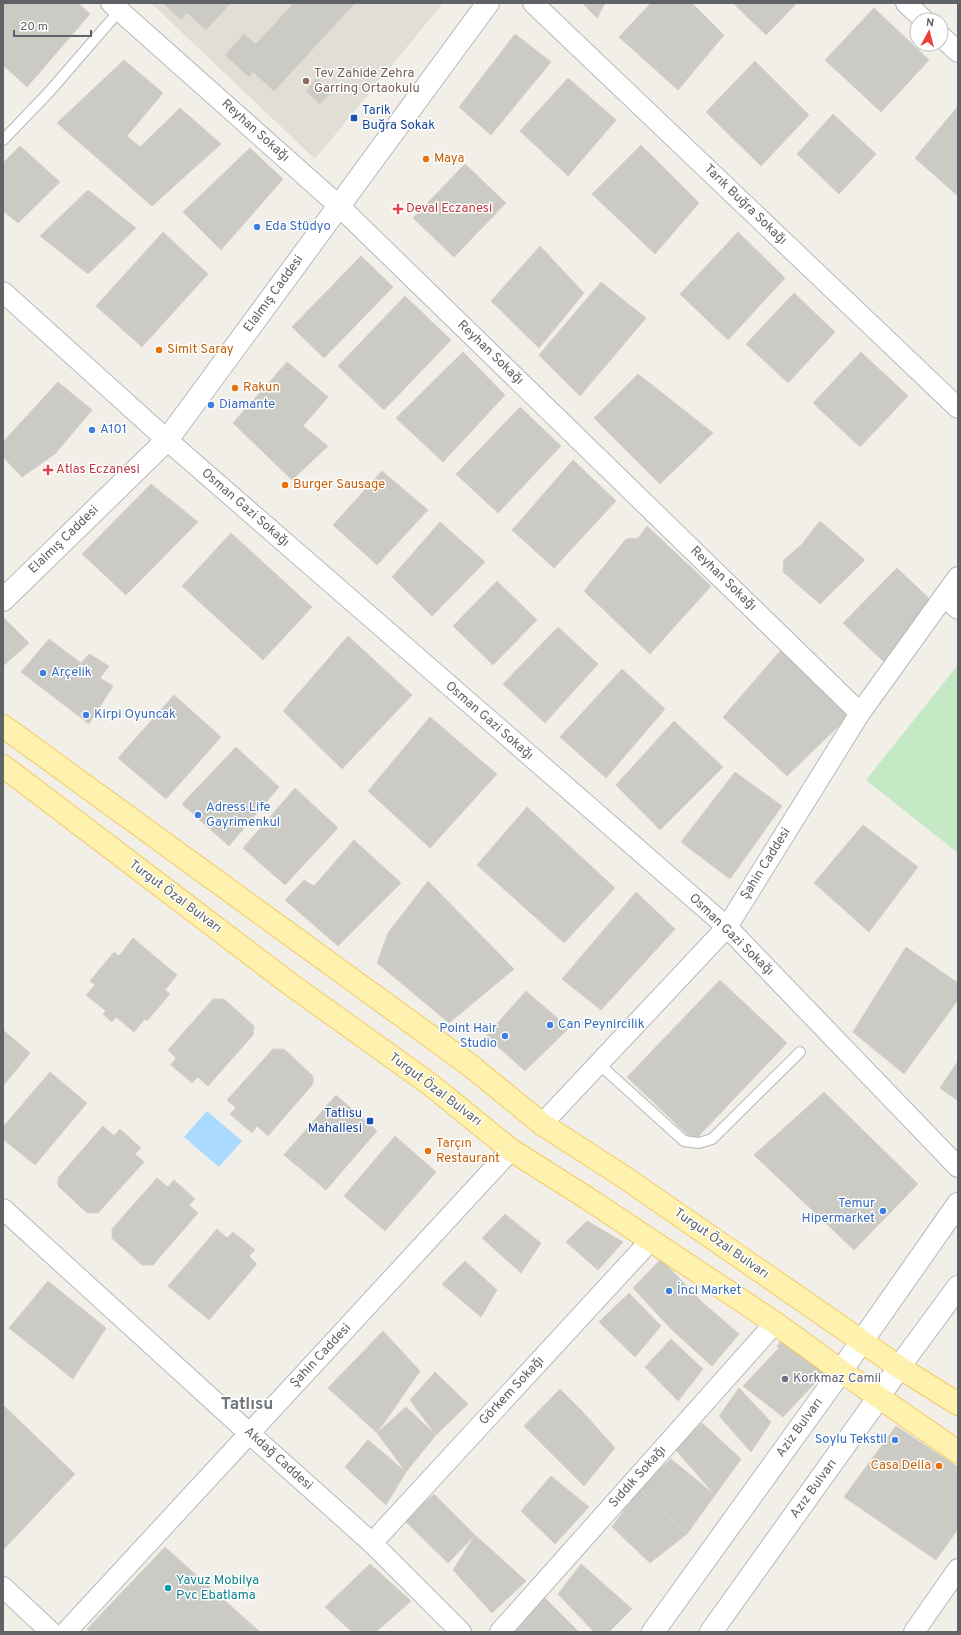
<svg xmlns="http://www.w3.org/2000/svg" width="961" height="1635" font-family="Overpass,sans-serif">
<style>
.education{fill:#e1ded6}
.green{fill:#c5e8c5}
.water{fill:#aadaff}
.building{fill:#cccac5;stroke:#d6d1c6}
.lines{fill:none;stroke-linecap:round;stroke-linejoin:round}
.service-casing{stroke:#b5b8bc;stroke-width:12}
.minor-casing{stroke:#b5b8bc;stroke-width:22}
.tertiary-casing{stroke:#b5b8bc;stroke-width:24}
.primary-casing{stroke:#f2c960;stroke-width:24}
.service{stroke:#fff;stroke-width:10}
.minor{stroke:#fff;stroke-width:20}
.tertiary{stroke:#fff;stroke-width:22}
.primary{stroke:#fff2af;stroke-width:22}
.education-dot{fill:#8d6e63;stroke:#fff;stroke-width:1.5}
.transit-dot{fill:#1a4fb4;stroke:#fff;stroke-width:1.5}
.food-dot{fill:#e8710a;stroke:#fff;stroke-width:1.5}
.health-dot{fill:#e0444e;stroke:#fff;stroke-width:1.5}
.shop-dot{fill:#3f7fe0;stroke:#fff;stroke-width:1.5}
.worship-dot{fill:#6b7280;stroke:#fff;stroke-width:1.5}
.culture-dot{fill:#0f9aa8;stroke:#fff;stroke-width:1.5}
.labels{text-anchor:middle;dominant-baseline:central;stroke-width:3;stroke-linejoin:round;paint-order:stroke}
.education-label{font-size:13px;fill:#785e54;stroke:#fff;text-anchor:start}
.transit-label{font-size:13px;fill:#164399;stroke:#fff;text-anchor:start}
.street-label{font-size:13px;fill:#5f6368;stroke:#fff}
.food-label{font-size:13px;fill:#c56008;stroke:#fff;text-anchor:start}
.health-label{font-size:13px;fill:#be3a42;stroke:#fff;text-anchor:start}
.shop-label{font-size:13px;fill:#366cbe;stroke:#fff;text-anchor:start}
.worship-label{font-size:13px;fill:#5b616d;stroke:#fff;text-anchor:start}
.culture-label{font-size:13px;fill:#0d838f;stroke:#fff;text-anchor:start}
.district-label{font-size:17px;font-weight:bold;fill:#70757a;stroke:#fff}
</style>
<rect width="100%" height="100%" fill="#f1efe8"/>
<path class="education" d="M 151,3 L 443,3 L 315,159 Z"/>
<path class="green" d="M 958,665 L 958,853 L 866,780 Z"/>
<path class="water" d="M 207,1111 L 242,1141 L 219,1167 L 184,1137 Z"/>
<g class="building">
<path d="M 3,3 L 78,3 L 90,14 L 27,87 L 3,65 Z"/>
<path d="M 163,3 L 231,3 L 206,30 L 187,13 L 181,20 Z"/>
<path d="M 294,3 L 355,3 L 274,91 L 253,72 L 249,77 L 225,55 L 244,34 L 256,44 Z"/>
<path d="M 582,3 L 605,3 L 597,18 Z"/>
<path d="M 651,3 L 692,3 L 724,35 L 678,90 L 619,37 Z"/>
<path d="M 733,3 L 797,3 L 766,35 Z"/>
<path d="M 874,8 L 929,60 L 881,112 L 825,60 Z"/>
<path d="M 515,34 L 551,62 L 491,135 L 459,107 Z"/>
<path d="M 124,60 L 163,93 L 127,136 L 140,147 L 180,108 L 221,144 L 152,206 L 57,123 Z"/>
<path d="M 755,61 L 809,115 L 761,166 L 706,112 Z"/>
<path d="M 317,78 L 332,91 L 320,104 L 306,91 Z"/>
<path d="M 568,78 L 616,120 L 568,176 L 520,131 Z"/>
<path d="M 958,106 L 958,196 L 915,158 Z"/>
<path d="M 833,114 L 876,154 L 839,194 L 797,154 Z"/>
<path d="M 641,145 L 699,203 L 655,254 L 592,194 Z"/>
<path d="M 20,146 L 60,182 L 18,223 L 3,211 L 3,163 Z"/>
<path d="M 250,148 L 283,179 L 221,250 L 183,212 Z"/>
<path d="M 465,164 L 506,203 L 454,257 L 413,218 Z"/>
<path d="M 88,190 L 136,228 L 88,274 L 40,236 Z"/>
<path d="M 163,232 L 208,274 L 142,347 L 96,306 Z"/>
<path d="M 738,232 L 785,278 L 728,340 L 680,294 Z"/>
<path d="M 540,246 L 584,293 L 539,348 L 491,301 Z"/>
<path d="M 361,256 L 393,287 L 324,358 L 292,327 Z"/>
<path d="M 601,282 L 646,318 L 580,396 L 539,355 Z"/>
<path d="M 794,293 L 835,332 L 788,383 L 746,344 Z"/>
<path d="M 405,296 L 451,340 L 384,410 L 338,366 Z"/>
<path d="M 463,352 L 505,395 L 443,462 L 396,418 Z"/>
<path d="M 861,352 L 908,396 L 860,447 L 813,403 Z"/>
<path d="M 287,362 L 328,397 L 303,426 L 328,446 L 292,480 L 233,423 Z"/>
<path d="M 638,374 L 713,433 L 660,484 L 594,418 Z"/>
<path d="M 58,382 L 92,410 L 55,454 L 22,477 L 3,457 L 3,442 Z"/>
<path d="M 520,407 L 561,446 L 498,513 L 456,474 Z"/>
<path d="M 573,460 L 616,501 L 554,568 L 512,530 Z"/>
<path d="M 382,471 L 428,510 L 377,565 L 333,525 Z"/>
<path d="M 151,484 L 198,522 L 126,595 L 82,554 Z"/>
<path d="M 820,521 L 865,560 L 820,604 L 783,572 L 784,560 L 802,544 Z"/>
<path d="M 440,522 L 485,562 L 432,616 L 392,577 Z"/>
<path d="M 647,526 L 711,586 L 650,654 L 584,591 L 626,539 L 638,538 Z"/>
<path d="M 231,533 L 312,607 L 263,660 L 182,586 Z"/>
<path d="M 897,568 L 937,606 L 883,661 L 843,623 Z"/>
<path d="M 497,581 L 537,620 L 493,665 L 453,626 Z"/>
<path d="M 4,618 L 29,643 L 3,666 L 3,620 Z"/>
<path d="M 558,627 L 598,664 L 545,723 L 503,684 Z"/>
<path d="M 348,636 L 412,695 L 342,769 L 283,711 Z"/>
<path d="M 49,639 L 81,663 L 89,654 L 109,666 L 100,678 L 113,686 L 89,724 L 21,672 Z"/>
<path d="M 781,650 L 851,714 L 787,776 L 723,717 Z"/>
<path d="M 622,669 L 665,709 L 606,778 L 560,737 Z"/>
<path d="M 174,695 L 221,737 L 166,799 L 118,758 Z"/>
<path d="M 430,717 L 497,774 L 430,848 L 368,791 Z"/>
<path d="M 674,721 L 723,767 L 660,830 L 616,785 Z"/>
<path d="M 236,747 L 279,787 L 229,846 L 182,804 Z"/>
<path d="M 735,772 L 782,806 L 730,879 L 681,842 Z"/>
<path d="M 295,788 L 338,828 L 285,885 L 243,848 Z"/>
<path d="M 527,807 L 615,888 L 564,943 L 477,865 Z"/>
<path d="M 863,825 L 918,867 L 869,932 L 814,883 Z"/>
<path d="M 354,840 L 401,883 L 338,946 L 285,900 L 304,880 L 314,886 Z"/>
<path d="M 428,881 L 514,969 L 449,1023 L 377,963 L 388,933 Z"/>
<path d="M 636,892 L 675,929 L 601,1010 L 562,979 Z"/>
<path d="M 133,938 L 177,975 L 165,990 L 170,994 L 147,1021 L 145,1019 L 134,1032 L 116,1017 L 112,1022 L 103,1014 L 106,1011 L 86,995 L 95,985 L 90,981 L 114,952 L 119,956 Z"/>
<path d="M 906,947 L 958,983 L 958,1000 L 904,1074 L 853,1032 Z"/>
<path d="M 720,980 L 787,1043 L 694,1141 L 627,1077 Z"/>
<path d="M 526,991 L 569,1028 L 525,1071 L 486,1036 Z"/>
<path d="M 213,999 L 224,999 L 254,1026 L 253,1035 L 208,1086 L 198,1077 L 192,1083 L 171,1065 L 176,1058 L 168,1050 Z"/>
<path d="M 3,1030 L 30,1053 L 3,1086 Z"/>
<path d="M 273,1049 L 284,1049 L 313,1076 L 313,1084 L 268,1136 L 257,1126 L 252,1133 L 230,1114 L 236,1108 L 227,1100 Z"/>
<path d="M 958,1061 L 958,1101 L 940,1088 Z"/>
<path d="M 50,1072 L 87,1103 L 35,1165 L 3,1139 L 3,1127 Z"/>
<path d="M 824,1092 L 918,1184 L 854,1250 L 754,1155 Z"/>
<path d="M 336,1095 L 377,1131 L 326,1190 L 284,1155 Z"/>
<path d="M 103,1126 L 114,1136 L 120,1129 L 141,1148 L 135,1154 L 144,1162 L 98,1213 L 87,1213 L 58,1186 L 58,1178 Z"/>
<path d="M 395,1136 L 436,1172 L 385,1231 L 344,1196 Z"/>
<path d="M 157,1178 L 168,1187 L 174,1180 L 195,1199 L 189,1205 L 198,1213 L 153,1265 L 142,1265 L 112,1238 L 112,1229 Z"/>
<path d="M 505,1214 L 541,1243 L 521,1273 L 482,1238 Z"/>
<path d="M 587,1221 L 623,1242 L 598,1270 L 566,1242 Z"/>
<path d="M 217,1229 L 227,1238 L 233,1232 L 255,1250 L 249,1256 L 257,1264 L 209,1320 L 168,1286 Z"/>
<path d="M 661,1259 L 703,1303 L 672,1330 L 633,1288 Z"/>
<path d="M 465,1261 L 497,1290 L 481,1317 L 442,1284 Z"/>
<path d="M 48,1281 L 106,1328 L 73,1379 L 9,1328 Z"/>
<path d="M 629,1293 L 661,1326 L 635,1357 L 599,1322 Z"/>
<path d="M 703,1303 L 739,1334 L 712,1366 L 672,1330 Z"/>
<path d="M 383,1331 L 420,1371 L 377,1433 L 328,1388 Z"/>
<path d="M 784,1337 L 826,1371 L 783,1417 L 743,1386 L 779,1348 L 777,1346 Z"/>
<path d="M 671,1339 L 703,1369 L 678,1401 L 645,1367 Z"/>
<path d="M 435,1372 L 468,1404 L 436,1435 L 410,1400 Z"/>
<path d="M 739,1388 L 771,1422 L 751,1452 L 719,1416 Z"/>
<path d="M 560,1389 L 580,1409 L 544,1446 L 524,1426 Z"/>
<path d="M 3,1405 L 75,1474 L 3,1550 Z"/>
<path d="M 406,1407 L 436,1435 L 406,1472 L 377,1433 Z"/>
<path d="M 580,1409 L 615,1448 L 584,1486 L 544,1446 Z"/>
<path d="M 702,1423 L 741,1459 L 715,1495 L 675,1449 Z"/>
<path d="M 896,1426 L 958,1467 L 958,1529 L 936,1560 L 844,1497 Z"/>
<path d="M 368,1440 L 406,1472 L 386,1505 L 345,1467 Z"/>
<path d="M 671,1459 L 715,1495 L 687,1534 L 639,1489 Z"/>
<path d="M 551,1476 L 589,1507 L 555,1544 L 521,1511 Z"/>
<path d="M 639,1489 L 687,1534 L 650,1563 L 612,1527 Z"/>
<path d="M 434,1494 L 475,1535 L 448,1563 L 405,1521 Z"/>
<path d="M 475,1535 L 526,1581 L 492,1613 L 453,1570 Z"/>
<path d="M 165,1547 L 260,1632 L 90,1632 L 87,1629 Z"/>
<path d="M 370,1564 L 411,1601 L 376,1632 L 352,1632 L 325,1607 Z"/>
<path d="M 581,1564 L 632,1609 L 609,1632 L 594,1632 L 558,1594 Z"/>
<path d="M 545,1598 L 579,1632 L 515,1632 Z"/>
</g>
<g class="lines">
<g class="service-casing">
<g id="service">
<path d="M 3,140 L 50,91 L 120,10"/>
<path d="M 599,1064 L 684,1141 L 699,1143 L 712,1139 L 800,1052"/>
</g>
</g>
<g class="minor-casing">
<g id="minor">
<path d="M 111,3 L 339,206 L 860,713"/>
<path d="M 533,3 L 958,408"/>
<path d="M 906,3 L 924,20"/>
<path d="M 941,36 L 958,52"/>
<path d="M 3,292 L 167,440 L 727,927 L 958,1167"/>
<path d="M 944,596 L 958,609"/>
<path d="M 542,1124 L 727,927 L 860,713 L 958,577"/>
<path d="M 3,1209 L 250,1434 L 372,1543 L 461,1632"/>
<path d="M 372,1543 L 651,1240"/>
<path d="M 3,1587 L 51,1632"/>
<path d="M 66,1632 L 511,1150"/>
<path d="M 500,1632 L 775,1323"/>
<path d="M 914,1632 L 958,1569"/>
</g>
</g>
<g class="tertiary-casing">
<g id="tertiary">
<path d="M 3,600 L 167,440 L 488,3"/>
<path d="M 653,1632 L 841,1371 L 958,1204"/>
<path d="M 711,1632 L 879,1397 L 899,1367 L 958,1287"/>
</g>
</g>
<g class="primary-casing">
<g id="primary">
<path d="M 3,726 L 471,1066 L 542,1124 L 624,1177 L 899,1367 L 958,1404"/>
<path d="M 3,766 L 290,984 L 431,1085 L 511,1150 L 587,1198 L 775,1323 L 841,1371 L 958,1452"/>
</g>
</g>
<use href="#service" class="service"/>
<use href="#minor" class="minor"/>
<use href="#tertiary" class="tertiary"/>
<use href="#primary" class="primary"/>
</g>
<circle class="education-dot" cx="306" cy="81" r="4"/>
<g class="transit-dot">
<rect x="350" y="114" width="8" height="8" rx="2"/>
<rect x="366" y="1117" width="8" height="8" rx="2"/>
</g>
<g class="food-dot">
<circle cx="426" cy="159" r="4"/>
<circle cx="159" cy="350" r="4"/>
<circle cx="235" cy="388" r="4"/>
<circle cx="285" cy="485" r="4"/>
<circle cx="428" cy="1151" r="4"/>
<circle cx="939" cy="1466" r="4"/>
</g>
<g class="health-dot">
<path d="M396 203h4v4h4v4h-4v4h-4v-4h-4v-4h4z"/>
<path d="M46 464h4v4h4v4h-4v4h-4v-4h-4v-4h4z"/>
</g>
<g class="shop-dot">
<circle cx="257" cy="227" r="4"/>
<circle cx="211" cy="405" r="4"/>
<circle cx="92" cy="430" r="4"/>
<circle cx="43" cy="673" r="4"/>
<circle cx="86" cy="715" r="4"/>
<circle cx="198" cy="815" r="4"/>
<circle cx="550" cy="1025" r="4"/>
<circle cx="505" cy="1036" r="4"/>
<circle cx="883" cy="1211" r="4"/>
<circle cx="669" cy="1291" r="4"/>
<circle cx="895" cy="1440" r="4"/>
</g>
<circle class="worship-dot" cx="785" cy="1379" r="4"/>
<circle class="culture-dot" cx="168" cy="1588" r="4"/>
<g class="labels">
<g class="education-label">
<text x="314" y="74">Tev Zahide Zehra<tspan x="314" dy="15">Garring Ortaokulu</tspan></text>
</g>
<g class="transit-label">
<text x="362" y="111">Tarik<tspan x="362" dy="15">Buğra Sokak</tspan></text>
<text x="362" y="1114" text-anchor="end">Tatlısu<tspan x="362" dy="15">Mahallesi</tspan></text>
</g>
<g class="street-label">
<text transform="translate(255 131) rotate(42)">Reyhan Sokağı</text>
<text transform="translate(745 205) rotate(44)">Tarık Buğra Sokağı</text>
<text transform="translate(274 294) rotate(-54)">Elalmış Caddesi</text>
<text transform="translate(490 353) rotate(44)">Reyhan Sokağı</text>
<text transform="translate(245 508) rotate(41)">Osman Gazi Sokağı</text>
<text transform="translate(64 540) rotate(-44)">Elalmış Caddesi</text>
<text transform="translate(723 579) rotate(44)">Reyhan Sokağı</text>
<text transform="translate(489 721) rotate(41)">Osman Gazi Sokağı</text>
<text transform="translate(766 864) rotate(-58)">Şahin Caddesi</text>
<text transform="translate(175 897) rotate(37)">Turgut Özal Bulvarı</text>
<text transform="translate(731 935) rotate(44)">Osman Gazi Sokağı</text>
<text transform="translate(435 1090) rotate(37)">Turgut Özal Bulvarı</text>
<text transform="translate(721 1244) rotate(35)">Turgut Özal Bulvarı</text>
<text transform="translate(321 1356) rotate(-47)">Şahin Caddesi</text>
<text transform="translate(512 1391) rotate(-47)">Görkem Sokağı</text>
<text transform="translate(800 1428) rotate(-54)">Aziz Bulvarı</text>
<text transform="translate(278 1459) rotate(42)">Akdağ Caddesi</text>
<text transform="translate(638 1477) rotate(-48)">Sıddık Sokağı</text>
<text transform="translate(814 1489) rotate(-54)">Azız Bulvarı</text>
</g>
<g class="food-label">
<text x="434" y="159">Maya</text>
<text x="167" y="350">Simit Saray</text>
<text x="243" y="388">Rakun</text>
<text x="293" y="485">Burger Sausage</text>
<text x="436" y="1144">Tarçın<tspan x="436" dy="15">Restaurant</tspan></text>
<text x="931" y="1466" text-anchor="end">Casa Della</text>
</g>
<g class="health-label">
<text x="406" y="209">Deval Eczanesi</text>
<text x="56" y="470">Atlas Eczanesi</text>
</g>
<g class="shop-label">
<text x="265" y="227">Eda Stüdyo</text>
<text x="219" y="405">Diamante</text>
<text x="100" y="430">A101</text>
<text x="51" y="673">Arçelik</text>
<text x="94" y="715">Kirpi Oyuncak</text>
<text x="206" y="808">Adress Life<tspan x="206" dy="15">Gayrimenkul</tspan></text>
<text x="558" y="1025">Can Peynircilik</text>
<text x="497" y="1029" text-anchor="end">Point Hair<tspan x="497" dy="15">Studio</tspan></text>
<text x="875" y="1204" text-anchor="end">Temur<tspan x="875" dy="15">Hipermarket</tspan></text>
<text x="677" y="1291">İnci Market</text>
<text x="887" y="1440" text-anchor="end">Soylu Tekstil</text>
</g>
<g class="worship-label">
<text x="793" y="1379">Korkmaz Camii</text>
</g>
<g class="culture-label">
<text x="176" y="1581">Yavuz Mobilya<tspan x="176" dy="15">Pvc Ebatlama</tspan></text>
</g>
<g class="district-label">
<text x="247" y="1405">Tatlısu</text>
</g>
</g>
<rect width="961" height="1635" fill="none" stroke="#5f6368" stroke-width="8"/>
<g transform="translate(929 32) rotate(7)"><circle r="19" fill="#ffffff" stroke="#bfc1c3"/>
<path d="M0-3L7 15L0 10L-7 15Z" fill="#ea4335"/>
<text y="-6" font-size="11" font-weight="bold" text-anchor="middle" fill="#5f6368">N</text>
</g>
<path d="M14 30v6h77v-6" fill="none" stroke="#5f6368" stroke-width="2"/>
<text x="20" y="30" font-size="12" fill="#5f6368" stroke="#ffffff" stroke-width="3" paint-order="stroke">20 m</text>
</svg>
